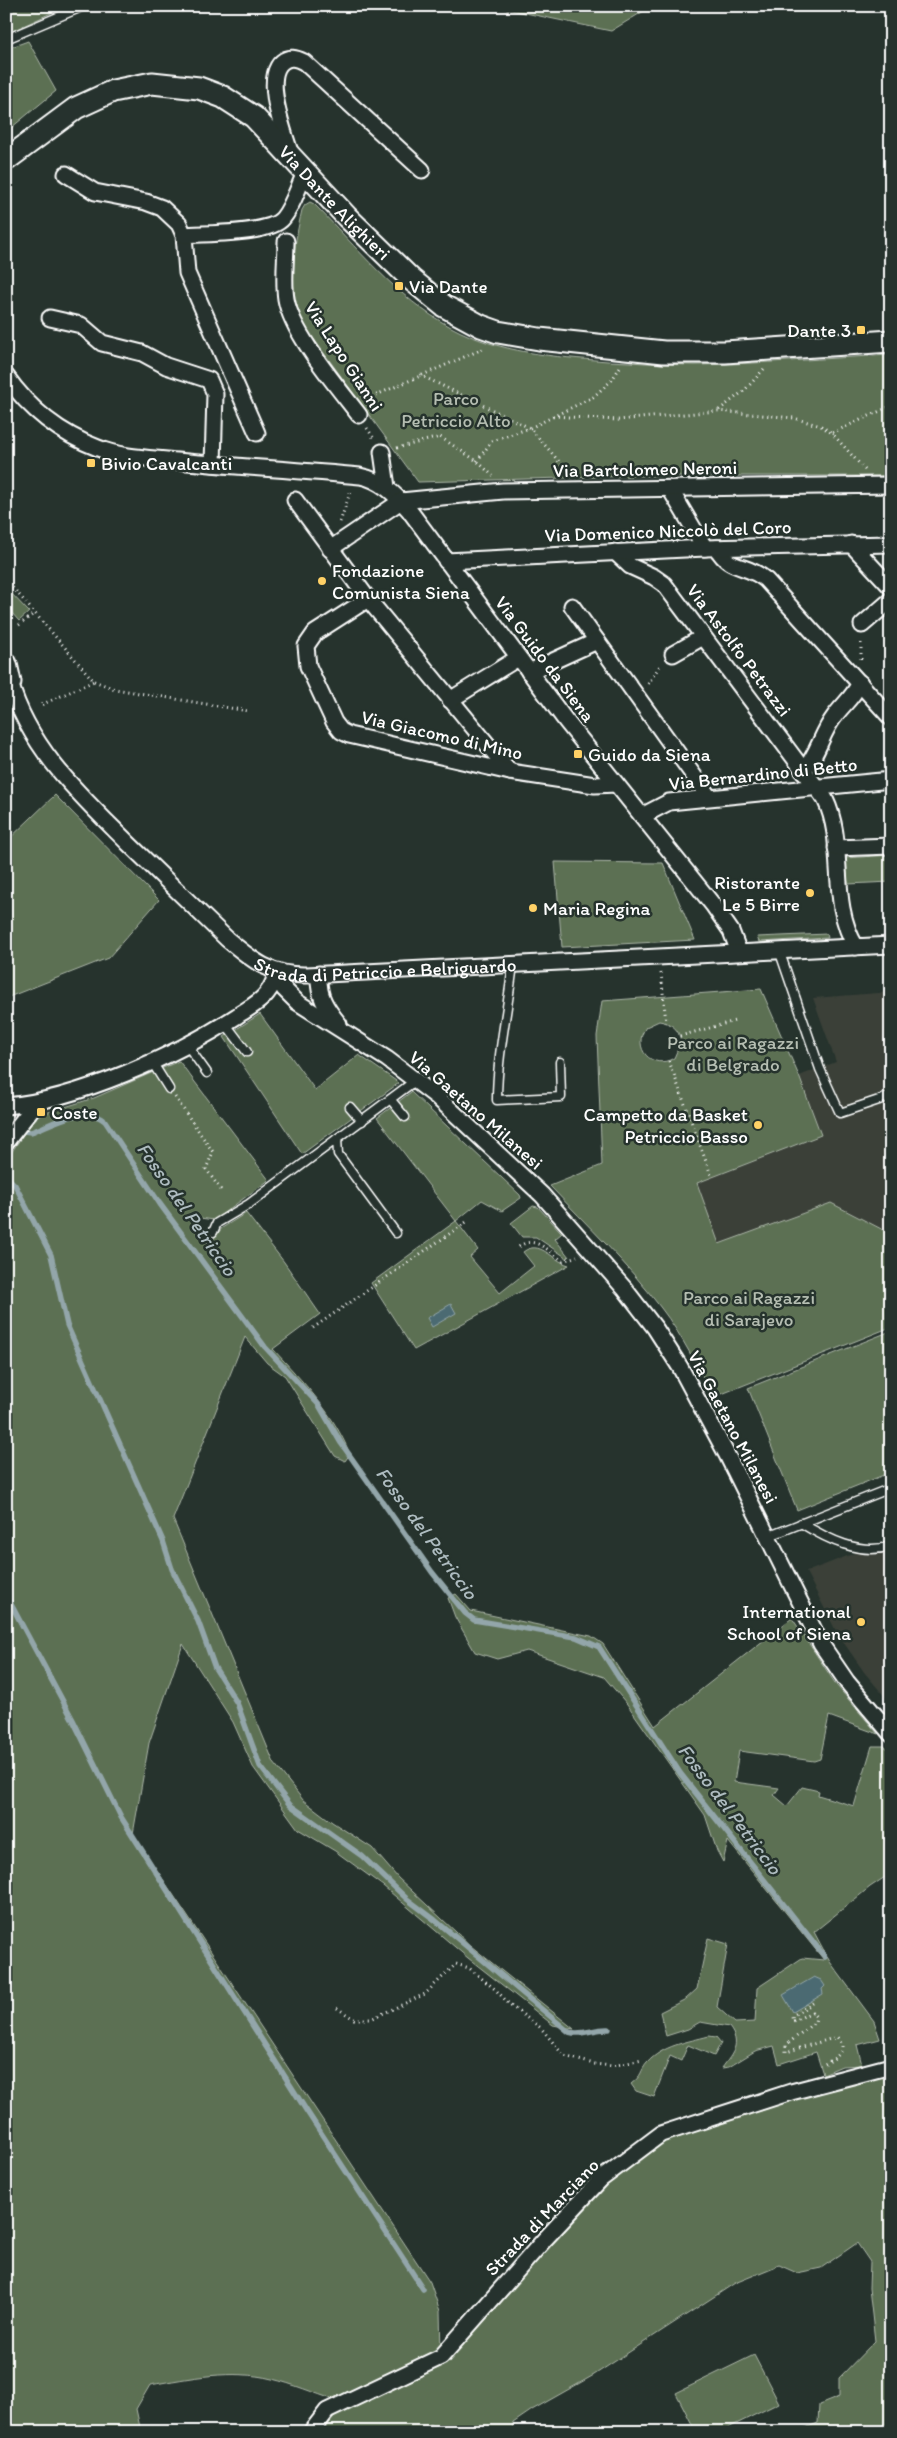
<svg xmlns="http://www.w3.org/2000/svg" width="897" height="2438" font-family="Itim,sans-serif">
<style>
.built{fill:#3a4038}
.green{fill:#5b6f53;stroke:#adb7a9;fill-rule:evenodd}
.water{fill:#4b6b72;stroke:#93a6aa}
.lines{fill:none;stroke-linecap:round;stroke-linejoin:round}
.stream{stroke:#93a6aa;stroke-width:5.5}
.lane-casing{stroke:#fff;stroke-width:11}
.street-casing{stroke:#fff;stroke-width:19}
.secondary-casing{stroke:#fff;stroke-width:25}
.path{stroke:#fff;stroke-width:3;stroke-dasharray:1 4;stroke-linecap:butt}
.lane{stroke:#26332d;stroke-width:8}
.street{stroke:#26332d;stroke-width:15}
.secondary{stroke:#26332d;stroke-width:21}
.poi-dot{fill:#ffd166;stroke:#26332d;stroke-width:2}
.labels{text-anchor:middle;dominant-baseline:central;stroke-width:5;stroke-linejoin:round;paint-order:stroke}
.street-label{font-size:19px;fill:#fff;stroke:#26332d}
.poi-label{font-size:19px;fill:#fff;stroke:#26332d;text-anchor:start}
.park-label{font-size:19px;fill:#b5beb2;stroke:#26332d}
.water-label{font-size:20px;font-style:italic;fill:#aebcc0;stroke:#26332d}
</style>
<rect width="100%" height="100%" fill="#26332d"/>
<filter id="ink" filterUnits="userSpaceOnUse"><feTurbulence type="fractalNoise" baseFrequency=".02" numOctaves="2"/><feDisplacementMap in="SourceGraphic" scale="10" xChannelSelector="R" yChannelSelector="G"/><feConvolveMatrix kernelMatrix="1 2 1 2 8 2 1 2 1" color-interpolation-filters="sRGB"/></filter>
<g filter="url(#ink)">
<g class="built">
<path d="M 891,992 L 891,1234 L 831,1203 L 719,1245 L 697,1183 L 821,1135 L 799,1076 L 836,1062 L 813,998 Z"/>
<path d="M 891,1539 L 891,1704 L 864,1672 L 837,1633 L 806,1572 Z"/>
</g>
<g class="green">
<path d="M 6,6 L 66,6 L 6,34 Z"/>
<path d="M 492,6 L 652,6 L 611,31 Z"/>
<path d="M 28,41 L 56,91 L 6,132 L 6,49 Z"/>
<path d="M 310,202 L 314,204 C 356,246 397,299 451,327 C 499,353 555,357 608,361 C 637,362 666,365 695,365 C 760,364 826,358 891,355 L 891,476 L 636,476 L 418,482 L 305,327 C 286,289 293,250 302,210 L 305,205 Z"/>
<path d="M 8,590 L 29,612 L 19,621 L 11,612 Z"/>
<path d="M 55,795 L 159,900 L 108,958 L 6,998 L 6,842 Z"/>
<path d="M 891,855 L 891,882 L 848,884 L 845,858 Z"/>
<path d="M 555,862 L 663,863 L 695,940 L 562,947 Z"/>
<path d="M 827,934 L 828,938 L 759,942 L 757,937 Z"/>
<path d="M 761,989 L 799,1076 L 821,1135 L 697,1183 L 719,1244 L 831,1203 L 891,1234 L 891,1327 L 714,1397 C 697,1367 682,1335 661,1308 C 628,1264 588,1226 550,1186 L 602,1165 L 597,1036 L 602,1001 ZM 659,1021 C 672,1023 679,1029 681,1042 L 674,1058 C 652,1071 631,1048 646,1027 Z"/>
<path d="M 260,1014 L 315,1090 L 359,1055 L 399,1083 L 302,1154 L 224,1037 Z"/>
<path d="M 179,1061 L 269,1180 L 214,1220 L 200,1218 L 199,1230 L 209,1245 L 222,1228 L 246,1213 L 284,1262 L 320,1314 L 273,1349 C 303,1382 333,1412 350,1454 L 345,1461 L 335,1456 L 285,1376 L 267,1363 L 245,1337 L 173,1519 L 274,1763 L 303,1800 L 332,1822 L 372,1848 L 398,1878 L 471,1946 L 574,2029 L 553,2025 L 468,1958 L 383,1886 L 335,1851 L 298,1829 L 253,1767 L 233,1722 L 183,1644 L 149,1743 L 133,1834 L 430,2282 L 440,2311 L 441,2356 L 545,2239 L 661,2134 L 891,2066 L 891,2432 L 795,2432 L 818,2423 L 819,2405 L 839,2397 L 839,2378 L 875,2341 L 869,2288 L 870,2262 L 857,2243 L 821,2268 L 797,2273 L 779,2265 L 735,2283 L 594,2375 L 532,2410 L 513,2423 L 512,2432 L 440,2432 L 430,2424 L 422,2432 L 322,2432 L 339,2412 L 335,2400 C 314,2393 293,2384 272,2379 C 232,2369 190,2378 150,2385 L 136,2409 L 141,2432 L 6,2432 L 6,1161 L 31,1122 L 42,1114 L 94,1098 Z"/>
<path d="M 411,1092 L 520,1195 L 521,1198 L 502,1211 L 482,1200 L 456,1221 L 478,1250 L 470,1257 L 500,1293 L 534,1266 L 523,1252 C 540,1239 551,1260 569,1265 L 414,1350 L 371,1283 L 456,1221 L 377,1118 Z"/>
<path d="M 533,1206 L 538,1207 L 562,1233 L 555,1239 L 569,1257 L 567,1258 L 536,1237 L 522,1237 L 511,1223 Z"/>
<path d="M 891,1331 L 891,1472 L 797,1510 L 748,1388 Z"/>
<path d="M 456,1594 L 471,1611 L 591,1636 L 603,1644 L 655,1726 L 792,1618 L 837,1686 L 878,1734 L 829,1716 L 820,1759 L 814,1761 L 739,1751 L 734,1782 L 779,1788 L 774,1795 L 787,1806 L 802,1787 L 819,1791 L 818,1795 L 854,1806 L 872,1746 L 884,1746 L 891,1752 L 891,1873 L 870,1887 L 814,1932 L 830,1962 L 874,2021 L 880,2039 L 857,2045 L 862,2065 L 842,2066 L 823,2074 L 816,2052 L 779,2064 L 774,2046 L 755,2051 L 729,2067 L 722,2068 C 733,2053 742,2044 729,2027 L 700,2022 L 688,2029 L 666,2036 L 660,2012 L 686,1999 L 697,1989 L 708,1938 L 728,1944 L 717,2007 L 735,2023 L 755,2022 L 757,1988 L 802,1958 L 824,1960 L 728,1841 L 723,1862 L 717,1851 L 705,1815 L 627,1704 L 604,1677 L 527,1651 L 497,1659 L 475,1652 L 455,1617 L 448,1598 Z"/>
<path d="M 709,2036 L 716,2037 L 721,2043 L 714,2056 L 688,2045 L 681,2061 L 670,2056 L 654,2097 L 636,2091 L 631,2084 C 643,2075 640,2071 647,2063 C 663,2045 687,2042 709,2036 Z"/>
<path d="M 754,2355 L 779,2403 L 720,2432 L 696,2432 L 676,2393 Z"/>
</g>
<g class="water">
<path d="M 451,1304 L 456,1313 L 432,1327 L 427,1318 Z"/>
<path d="M 814,1977 L 821,1980 L 825,1986 L 822,1989 L 823,1994 L 793,2012 L 783,1995 Z"/>
</g>
<g class="lines">
<g class="stream">
<path d="M 24,1131 L 31,1132 C 53,1124 84,1104 105,1121 L 160,1204 L 265,1347 L 319,1405 L 341,1443 L 432,1572 L 465,1613 L 474,1620 L 576,1637 L 599,1647 L 680,1773 L 825,1957"/>
<path d="M 6,1176 L 15,1185 L 51,1255 L 67,1325 L 163,1541 L 172,1569 L 198,1621 L 215,1668 L 237,1703 L 260,1766 L 290,1805 L 362,1856 L 407,1899 L 435,1920 L 569,2032 C 583,2036 594,2028 609,2029"/>
<path d="M 6,1595 L 73,1720 L 121,1817 L 306,2110 L 423,2289"/>
</g>
<g class="lane-casing">
<g id="lane">
<path d="M 6,39 L 84,6"/>
<path d="M 779,950 L 820,1069 L 840,1113 L 891,1096"/>
<path d="M 513,964 C 508,1009 497,1055 497,1100 L 561,1097 L 560,1062"/>
<path d="M 225,1023 L 247,1052"/>
<path d="M 187,1045 L 207,1073"/>
<path d="M 152,1062 L 169,1089"/>
<path d="M 391,1100 L 405,1117"/>
<path d="M 350,1107 L 362,1121"/>
<path d="M 337,1139 L 338,1154 L 396,1233"/>
<path d="M 213,1232 L 217,1223 L 249,1204 L 416,1080"/>
<path d="M 801,1523 C 827,1539 860,1556 891,1546"/>
<path d="M 767,1537 L 891,1488"/>
</g>
</g>
<g class="street-casing">
<g id="street">
<path d="M 290,152 C 284,132 263,78 282,62 C 289,56 296,58 304,62 L 422,170"/>
<path d="M 66,174 L 95,192 L 146,202 L 162,208 L 179,224 L 184,235 L 187,273 L 257,433"/>
<path d="M 184,235 C 206,233 270,235 283,218 C 293,206 298,187 305,173"/>
<path d="M 286,241 C 286,259 283,280 286,299 C 292,334 337,386 359,415"/>
<path d="M 50,318 L 81,325 L 102,343 L 142,353 L 166,366 L 209,380 L 215,394 L 213,464"/>
<path d="M 6,376 C 29,409 61,434 98,448 C 123,458 151,458 177,461 C 238,467 299,470 360,476 C 381,480 395,494 409,510 L 566,721 L 713,905 L 731,931 L 739,952"/>
<path d="M 382,452 L 387,487"/>
<path d="M 670,489 L 705,548"/>
<path d="M 295,500 L 368,599 L 510,772"/>
<path d="M 851,544 L 891,587"/>
<path d="M 717,548 C 730,572 747,563 766,580 L 891,718"/>
<path d="M 330,549 L 401,501 L 503,491 L 891,485"/>
<path d="M 615,552 L 630,566 L 654,577 L 664,584 L 825,799 C 847,844 828,901 856,947"/>
<path d="M 446,561 L 705,548 L 891,544"/>
<path d="M 368,599 L 315,633 L 306,646 L 308,666 L 334,722 L 341,731 L 349,735 L 510,772 L 595,785 L 616,784"/>
<path d="M 572,606 L 709,797"/>
<path d="M 862,625 L 891,600"/>
<path d="M 673,654 L 703,637"/>
<path d="M 529,672 L 597,641"/>
<path id="s1" d="M 10,682 C 29,749 81,796 128,843 C 161,875 194,907 227,939 C 253,961 271,976 307,975 L 891,945"/>
<path d="M 450,700 L 518,658"/>
<path d="M 803,771 C 818,755 821,734 834,717 C 843,704 851,700 860,683"/>
<path d="M 642,816 L 669,802 L 891,780"/>
<path d="M 836,848 L 891,846"/>
<path d="M 276,972 L 284,989 L 297,1002 L 387,1059 L 437,1097 L 542,1195 L 624,1288 L 655,1328 L 680,1367 L 727,1455 L 821,1644 L 847,1682 L 891,1734"/>
<path d="M 319,974 C 318,996 325,1007 339,1024"/>
<path d="M 6,1106 C 77,1100 177,1055 237,1016 C 247,1009 260,1003 267,993 C 272,987 275,980 276,972"/>
<path d="M 6,1142 L 37,1102"/>
<path d="M 311,2432 L 327,2411 L 441,2357 L 545,2239 L 601,2179 L 661,2134 L 791,2092 L 891,2066"/>
</g>
</g>
<g class="secondary-casing">
<g id="secondary">
<path id="s2" d="M 6,160 L 76,108 L 113,91 L 152,83 L 199,88 L 223,97 L 254,117 L 347,217 L 412,280 L 444,306 L 481,326 L 498,332 L 539,339 L 664,352 L 725,352 L 891,341"/>
<path d="M 6,664 L 10,682"/>
</g>
</g>
<g class="path">
<path d="M 420,375 L 530,428 L 569,473"/>
<path d="M 367,399 L 485,348"/>
<path d="M 719,410 L 744,391 L 764,369"/>
<path d="M 553,416 L 618,420 L 718,411 L 794,418 L 821,426 L 832,433"/>
<path d="M 367,428 L 375,440"/>
<path d="M 397,448 L 440,437 L 477,461 L 493,476"/>
<path d="M 477,461 L 492,441 L 530,428 L 593,397 L 612,380 L 620,367"/>
<path d="M 865,470 L 832,433 L 891,406"/>
<path d="M 6,494 L 7,493"/>
<path d="M 340,522 L 351,490"/>
<path d="M 6,580 L 94,681 L 41,705"/>
<path d="M 19,625 L 35,613"/>
<path d="M 861,659 L 861,641"/>
<path d="M 94,681 L 115,689 L 248,711"/>
<path d="M 648,684 L 661,664"/>
<path d="M 661,973 L 666,1022"/>
<path d="M 680,1036 L 735,1021"/>
<path d="M 669,1061 L 711,1175"/>
<path d="M 175,1097 L 213,1152 L 206,1169 L 221,1190"/>
<path d="M 519,1247 C 534,1234 550,1252 563,1261 L 577,1256"/>
<path d="M 313,1328 L 468,1221"/>
<path d="M 813,2003 L 792,2016 L 793,2021 L 796,2020 L 812,2012 L 816,2017 L 815,2022 L 786,2045 L 786,2052 L 837,2037 C 850,2051 835,2058 823,2065"/>
<path d="M 337,2008 L 354,2019 L 371,2019 L 425,1994 L 456,1964 L 469,1968 L 496,1990 L 511,2006 L 541,2028 L 564,2056 L 594,2064 L 612,2066 L 642,2060"/>
</g>
<use href="#lane" class="lane"/>
<use href="#street" class="street"/>
<use href="#secondary" class="secondary"/>
</g>
</g>
<g class="poi-dot">
<rect x="394" y="281" width="10" height="10" rx="2.5"/>
<rect x="856" y="325" width="10" height="10" rx="2.5"/>
<rect x="86" y="458" width="10" height="10" rx="2.5"/>
<circle cx="322" cy="581" r="5"/>
<rect x="573" y="749" width="10" height="10" rx="2.5"/>
<circle cx="810" cy="893" r="5"/>
<circle cx="533" cy="908" r="5"/>
<rect x="36" y="1107" width="10" height="10" rx="2.5"/>
<circle cx="758" cy="1125" r="5"/>
<circle cx="861" cy="1622" r="5"/>
</g>
<g class="labels">
<g class="street-label">
<text stroke="none"><textPath href="#s2" startOffset="395">Via Dante Alighieri</textPath></text>
<text transform="translate(344 356) rotate(57)">Via Lapo Gianni</text>
<text transform="translate(645 469) rotate(-1)">Via Bartolomeo Neroni</text>
<text transform="translate(668 531) rotate(-2)">Via Domenico Niccolò del Coro</text>
<text transform="translate(739 650) rotate(53)">Via Astolfo Petrazzi</text>
<text transform="translate(545 659) rotate(53)">Via Guido da Siena</text>
<text transform="translate(442 735) rotate(13)">Via Giacomo di Mino</text>
<text transform="translate(763 774) rotate(-6)">Via Bernardino di Betto</text>
<text stroke="none"><textPath href="#s1" startOffset="508">Strada di Petriccio e Belriguardo</textPath></text>
<text transform="translate(476 1110) rotate(41)">Via Gaetano Milanesi</text>
<text transform="translate(733 1427) rotate(62)">Via Gaetano Milanesi</text>
<text transform="translate(542 2217) rotate(-46)">Strada di Marciano</text>
</g>
<g class="poi-label">
<text x="409" y="286">Via Dante</text>
<text x="851" y="330" text-anchor="end">Dante 3</text>
<text x="101" y="463">Bivio Cavalcanti</text>
<text x="332" y="570">Fondazione<tspan x="332" dy="22">Comunista Siena</tspan></text>
<text x="588" y="754">Guido da Siena</text>
<text x="800" y="882" text-anchor="end">Ristorante<tspan x="800" dy="22">Le 5 Birre</tspan></text>
<text x="543" y="908">Maria Regina</text>
<text x="51" y="1112">Coste</text>
<text x="748" y="1114" text-anchor="end">Campetto da Basket<tspan x="748" dy="22">Petriccio Basso</tspan></text>
<text x="851" y="1611" text-anchor="end">International<tspan x="851" dy="22">School of Siena</tspan></text>
</g>
<g class="park-label">
<text x="456" y="398">Parco<tspan x="456" dy="22">Petriccio Alto</tspan></text>
<text x="733" y="1042">Parco ai Ragazzi<tspan x="733" dy="22">di Belgrado</tspan></text>
<text x="749" y="1297">Parco ai Ragazzi<tspan x="749" dy="22">di Sarajevo</tspan></text>
</g>
<g class="water-label">
<text transform="translate(187 1209) rotate(55)">Fosso del Petriccio</text>
<text transform="translate(427 1533) rotate(54)">Fosso del Petriccio</text>
<text transform="translate(730 1809) rotate(53)">Fosso del Petriccio</text>
</g>
</g>
<rect width="897" height="2438" fill="none" stroke="#26332d" stroke-width="25"/>
<rect x="12" y="12" width="872" height="2413" fill="none" stroke="#fff" stroke-width="2" filter="url(#ink)"/>
</svg>
